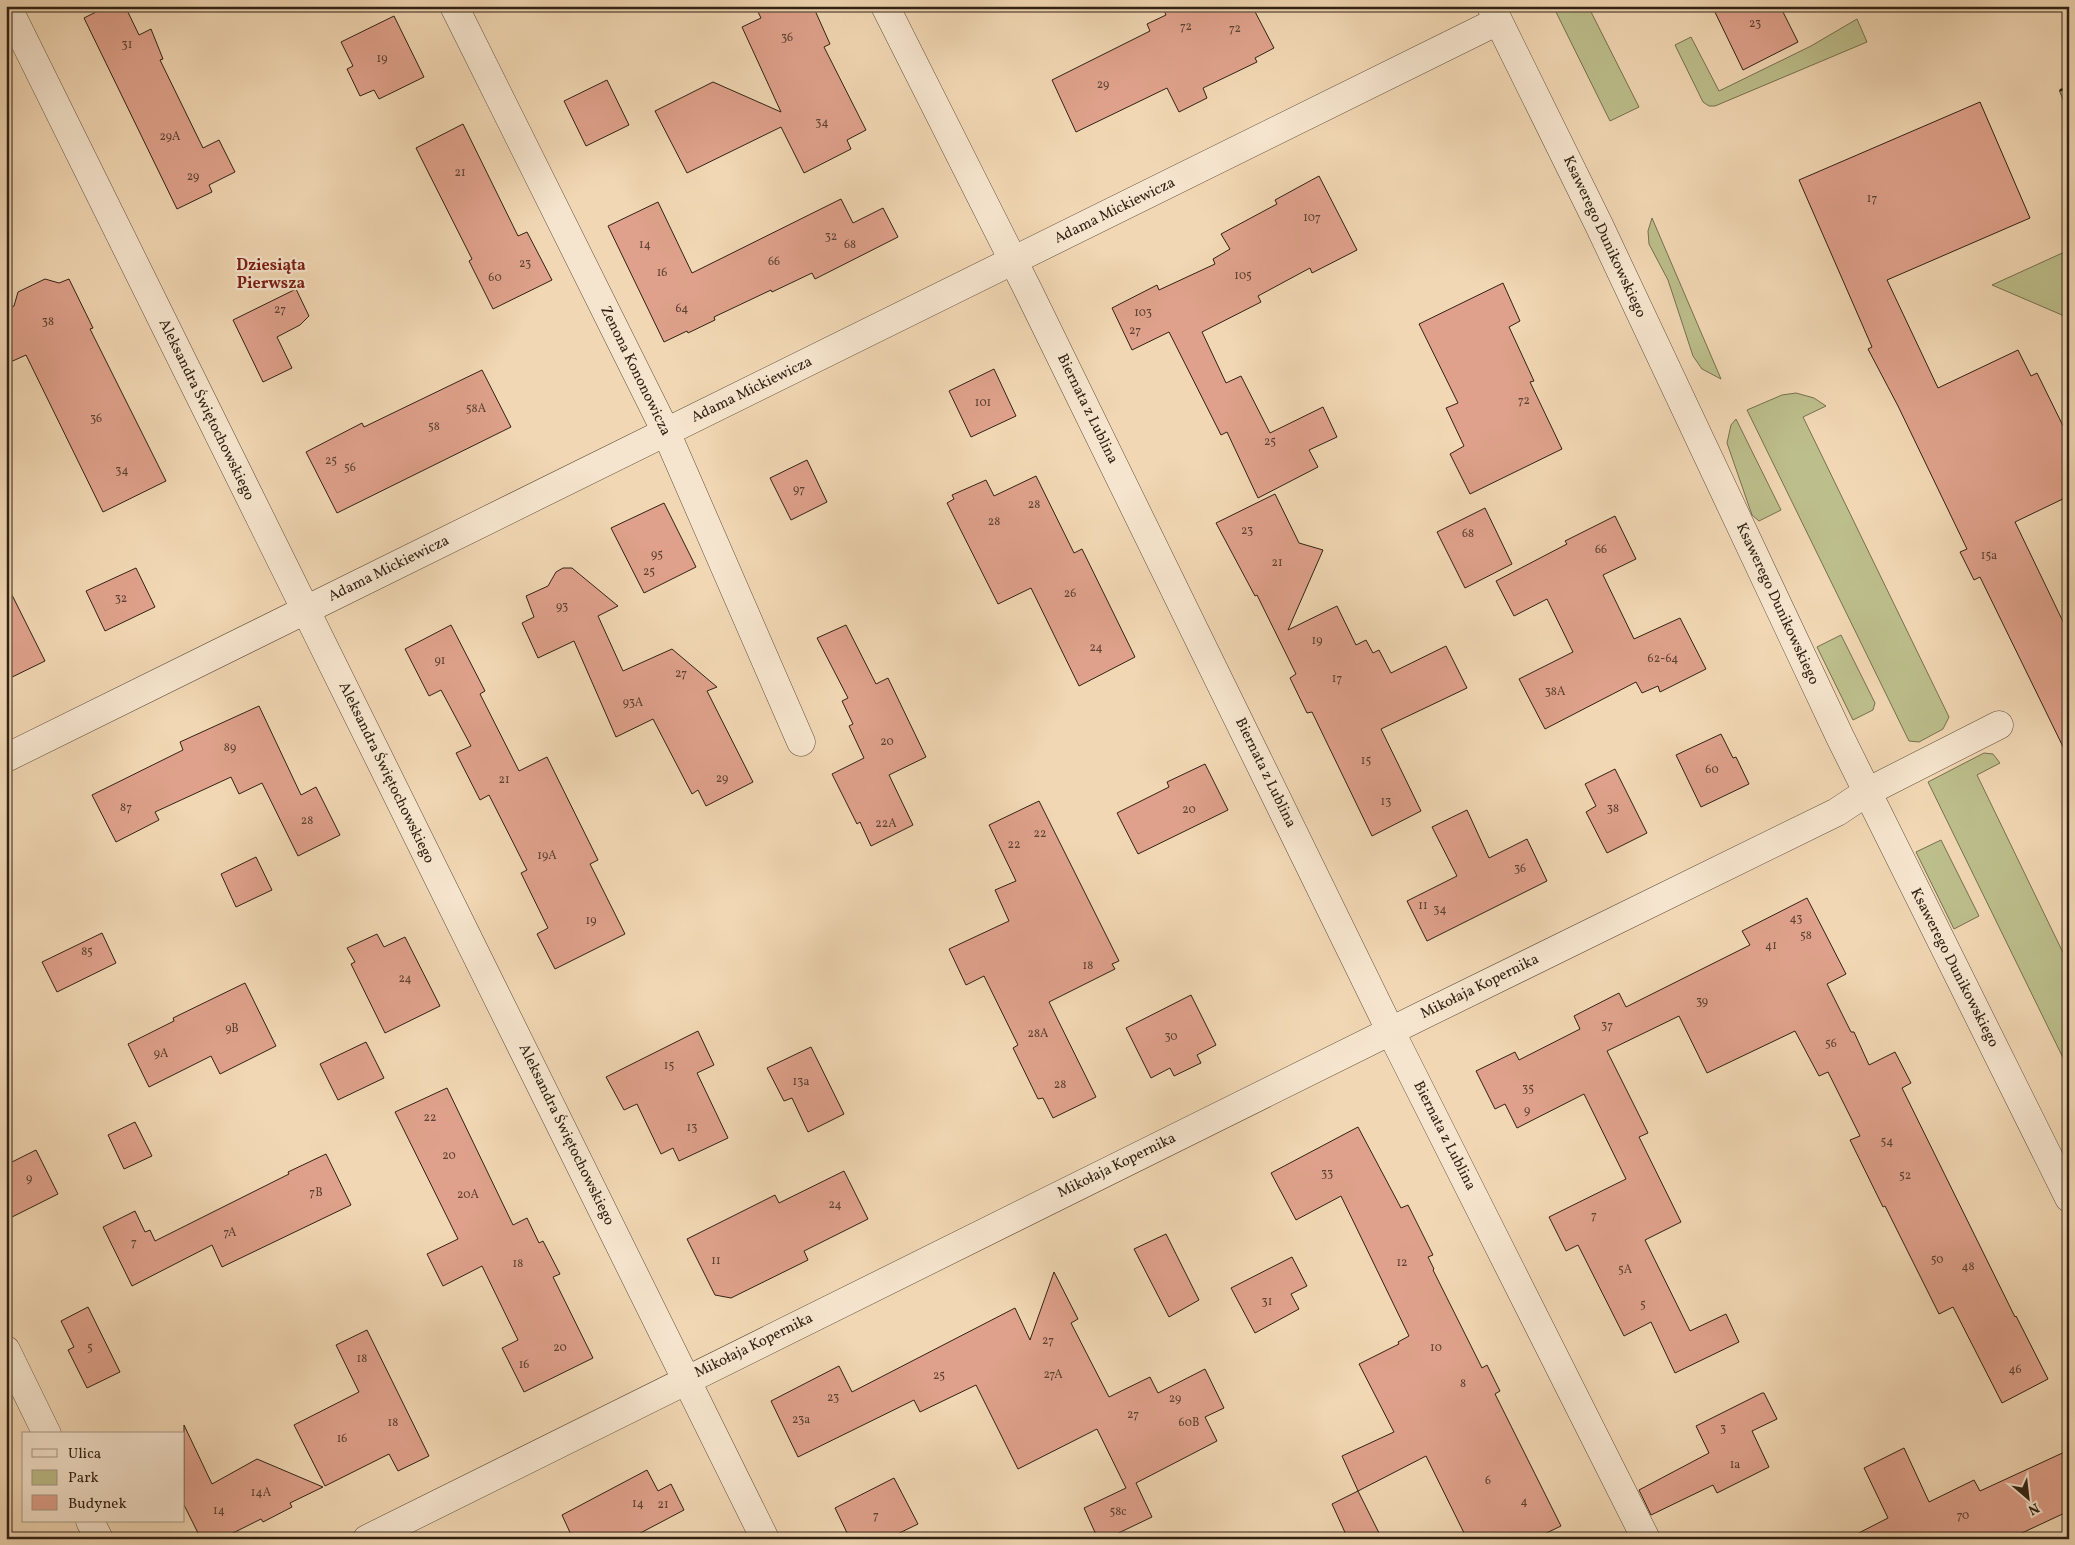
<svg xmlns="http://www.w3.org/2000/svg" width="2075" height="1545" font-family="Vollkorn,serif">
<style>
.green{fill:#bcbe8b;stroke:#767050}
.building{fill:#dfa18b;stroke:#312214}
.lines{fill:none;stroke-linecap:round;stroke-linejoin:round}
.minor-casing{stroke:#614f3c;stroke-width:29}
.minor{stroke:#f6e5ce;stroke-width:28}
.rail-casing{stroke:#312214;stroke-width:5.5}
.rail{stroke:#f6e5ce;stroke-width:4;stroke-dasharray:11;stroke-linecap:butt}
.labels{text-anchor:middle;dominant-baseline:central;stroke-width:4.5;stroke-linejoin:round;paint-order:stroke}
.number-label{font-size:12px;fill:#5c4232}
.street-label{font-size:15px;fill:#312214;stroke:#f6e5ce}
.neighbourhood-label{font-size:16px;font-weight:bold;fill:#7a1f14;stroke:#f6e5ce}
</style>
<rect width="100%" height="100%" fill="#f1d7b3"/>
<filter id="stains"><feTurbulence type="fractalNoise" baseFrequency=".004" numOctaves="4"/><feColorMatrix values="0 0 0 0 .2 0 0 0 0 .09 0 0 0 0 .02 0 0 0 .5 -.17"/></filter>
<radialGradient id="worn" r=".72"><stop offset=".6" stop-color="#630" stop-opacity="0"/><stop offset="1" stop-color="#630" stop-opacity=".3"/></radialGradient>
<g class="green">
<path d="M 1553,6 L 1588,6 L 1639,107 L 1610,121 Z"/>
<path d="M 1857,19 L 1867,42 L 1715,106 L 1709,106 L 1703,102 L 1675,45 L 1691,37 L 1719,91 L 1811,46 Z"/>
<path d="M 1652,218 L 1721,379 L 1702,369 L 1693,356 L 1668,280 L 1649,244 L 1648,231 Z"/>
<path d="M 2069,250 L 2069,318 L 1992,285 Z"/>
<path d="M 1796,393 L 1814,398 L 1826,406 L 1803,417 L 1949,717 L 1943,729 L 1919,742 L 1909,741 L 1747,410 L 1782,395 Z"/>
<path d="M 1736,419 L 1781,510 L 1759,521 L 1752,515 L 1727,443 L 1731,425 Z"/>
<path d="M 1841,635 L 1875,703 L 1873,710 L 1853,720 L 1817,647 Z"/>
<path d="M 1984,753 L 1993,754 L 2000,763 L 1977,775 L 2069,965 L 2069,1070 L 1928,782 Z"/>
<path d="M 1941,840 L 1979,916 L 1954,929 L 1916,852 Z"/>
</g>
<g class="building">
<path d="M 108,6 L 125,6 L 139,35 L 151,29 L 163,59 L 160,60 L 203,148 L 219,140 L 235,172 L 209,185 L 212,192 L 177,209 L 84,18 Z"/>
<path d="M 755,6 L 813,6 L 830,44 L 824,47 L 866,130 L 847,140 L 851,149 L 804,173 L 781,127 L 687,173 L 655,111 L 713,82 L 781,112 L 742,27 L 761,18 Z"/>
<path d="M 1162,6 L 1252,6 L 1274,48 L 1255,58 L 1257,62 L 1203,88 L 1207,98 L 1179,112 L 1167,88 L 1076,132 L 1052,80 L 1150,31 L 1147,24 L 1166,15 Z"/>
<path d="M 1712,6 L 1780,6 L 1798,42 L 1743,70 Z"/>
<path d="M 394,16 L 424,77 L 379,99 L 374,90 L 360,96 L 347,69 L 353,66 L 341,42 Z"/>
<path d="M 607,80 L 629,125 L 586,146 L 564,101 Z"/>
<path d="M 1980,102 L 2030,218 L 1887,280 L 1938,388 L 2018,350 L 2031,376 L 2037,373 L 2069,438 L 2069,496 L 2015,522 L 2069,634 L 2069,759 L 1980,577 L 1974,580 L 1960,552 L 1967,549 L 1898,406 L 1868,349 L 1872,347 L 1799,180 Z"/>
<path d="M 463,124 L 518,236 L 527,232 L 552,280 L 493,309 L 469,261 L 472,259 L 416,148 Z"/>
<path d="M 1319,176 L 1357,250 L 1312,273 L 1310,268 L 1258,296 L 1261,302 L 1202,332 L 1226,383 L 1241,376 L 1270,433 L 1323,407 L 1337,437 L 1309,450 L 1318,467 L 1258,498 L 1227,432 L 1221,435 L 1169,332 L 1132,350 L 1112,308 L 1157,285 L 1159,290 L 1215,264 L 1213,259 L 1230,249 L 1221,234 L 1277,204 L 1275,200 Z"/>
<path d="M 841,199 L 853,223 L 883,208 L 898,237 L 815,279 L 812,273 L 772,292 L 771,290 L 714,317 L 715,320 L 688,333 L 687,331 L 664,342 L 608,226 L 658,202 L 692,273 Z"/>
<path d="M 45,279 L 59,283 L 69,279 L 93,328 L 90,329 L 166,481 L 103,512 L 26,355 L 6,364 L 6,310 L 14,306 L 18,292 Z"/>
<path d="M 1503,283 L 1520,321 L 1509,327 L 1534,381 L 1530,382 L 1562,449 L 1470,494 L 1450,454 L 1464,446 L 1446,408 L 1458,403 L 1419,324 Z"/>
<path d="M 296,289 L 309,316 L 300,325 L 277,337 L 292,368 L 263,382 L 233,320 Z"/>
<path d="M 994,369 L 1016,416 L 971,437 L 949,391 Z"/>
<path d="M 482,370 L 511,427 L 337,513 L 306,452 L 362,423 L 364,427 Z"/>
<path d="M 807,460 L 827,502 L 791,520 L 770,478 Z"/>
<path d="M 1036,476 L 1074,553 L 1082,549 L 1135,657 L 1079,686 L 1031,588 L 998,604 L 947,503 L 954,499 L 952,495 L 986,480 L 994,496 Z"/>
<path d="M 1275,494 L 1299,543 L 1323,550 L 1288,630 L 1337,606 L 1356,645 L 1366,640 L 1373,653 L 1379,650 L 1391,673 L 1446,646 L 1467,688 L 1381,729 L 1421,811 L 1372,836 L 1312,712 L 1307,713 L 1290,678 L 1296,674 L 1257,595 L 1255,596 L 1216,523 Z"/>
<path d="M 664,503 L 696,567 L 644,593 L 611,528 Z"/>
<path d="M 1485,508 L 1512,564 L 1465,588 L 1437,532 Z"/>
<path d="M 1615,516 L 1636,559 L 1603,575 L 1634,639 L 1680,618 L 1706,669 L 1660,692 L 1658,686 L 1642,693 L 1636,682 L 1545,729 L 1519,679 L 1573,652 L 1547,599 L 1514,616 L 1496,581 L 1567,544 L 1565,541 Z"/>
<path d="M 136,568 L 155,607 L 105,631 L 86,591 Z"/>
<path d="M 563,568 L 572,568 L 618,606 L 598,616 L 623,671 L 672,649 L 717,687 L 707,691 L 753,782 L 706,806 L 698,790 L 692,794 L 653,719 L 616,737 L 574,641 L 538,658 L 522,623 L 534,617 L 526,596 L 548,586 L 556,572 Z"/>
<path d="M 6,583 L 45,661 L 6,680 Z"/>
<path d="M 451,625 L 485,691 L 480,694 L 519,771 L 547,757 L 598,860 L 590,864 L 625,934 L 555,969 L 537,934 L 548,928 L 521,873 L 527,870 L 489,795 L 480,800 L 456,753 L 471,746 L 441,690 L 429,696 L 405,649 Z"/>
<path d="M 846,625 L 876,684 L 888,678 L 926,757 L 889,775 L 913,825 L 871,846 L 860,822 L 857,824 L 832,774 L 864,758 L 849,726 L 853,724 L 842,701 L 848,698 L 817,638 Z"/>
<path d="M 259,706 L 301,795 L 316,787 L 340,835 L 298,856 L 262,783 L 239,794 L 231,777 L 155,812 L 159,820 L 116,842 L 92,795 L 183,750 L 180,742 Z"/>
<path d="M 1721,734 L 1733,758 L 1736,757 L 1749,784 L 1701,807 L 1676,755 Z"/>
<path d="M 1205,764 L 1228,810 L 1138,854 L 1117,813 L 1169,787 L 1167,782 Z"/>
<path d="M 1615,769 L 1647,833 L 1607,853 L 1586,812 L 1596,806 L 1585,784 Z"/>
<path d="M 1039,801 L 1119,961 L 1112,964 L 1115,969 L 1049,1002 L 1096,1097 L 1053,1118 L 1043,1098 L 1038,1099 L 1013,1048 L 1018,1045 L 984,976 L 966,985 L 949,949 L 1009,921 L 995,890 L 1016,881 L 989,825 Z"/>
<path d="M 1467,810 L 1489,858 L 1527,839 L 1547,881 L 1427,941 L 1407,901 L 1457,876 L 1432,827 Z"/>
<path d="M 256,857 L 272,890 L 236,907 L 221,874 Z"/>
<path d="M 1807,898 L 1846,974 L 1827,984 L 1851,1032 L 1854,1032 L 1869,1065 L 1895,1052 L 1911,1083 L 1902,1088 L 2015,1317 L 2016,1316 L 2048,1379 L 2002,1403 L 1953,1307 L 1939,1314 L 1885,1206 L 1883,1207 L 1850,1140 L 1860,1136 L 1828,1072 L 1819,1076 L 1795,1031 L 1707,1073 L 1679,1016 L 1607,1051 L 1648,1133 L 1639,1137 L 1681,1222 L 1645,1240 L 1690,1331 L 1726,1314 L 1739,1342 L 1675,1373 L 1651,1322 L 1624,1336 L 1578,1245 L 1566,1251 L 1549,1217 L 1626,1179 L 1584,1094 L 1517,1128 L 1505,1104 L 1495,1109 L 1476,1071 L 1515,1052 L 1519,1060 L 1580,1029 L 1574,1016 L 1619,993 L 1626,1007 L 1750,945 L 1742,931 Z"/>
<path d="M 102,933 L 116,963 L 57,992 L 42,962 Z"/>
<path d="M 377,934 L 384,947 L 405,937 L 440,1006 L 385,1033 L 351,964 L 355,962 L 347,948 Z"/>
<path d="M 245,983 L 276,1046 L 220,1074 L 211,1056 L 149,1087 L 128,1044 L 174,1021 L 173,1018 Z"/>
<path d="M 1191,995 L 1216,1045 L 1197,1055 L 1201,1063 L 1174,1076 L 1170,1068 L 1151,1078 L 1126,1028 Z"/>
<path d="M 698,1031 L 714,1065 L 697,1073 L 728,1138 L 679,1161 L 673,1148 L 661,1154 L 637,1104 L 624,1110 L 606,1077 Z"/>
<path d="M 366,1042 L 384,1078 L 338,1100 L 320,1064 Z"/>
<path d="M 811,1047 L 844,1114 L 808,1132 L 792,1098 L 784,1101 L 767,1068 Z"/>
<path d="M 447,1088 L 513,1225 L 527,1218 L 539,1243 L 543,1241 L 560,1274 L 553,1277 L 593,1358 L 524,1392 L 502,1348 L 518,1340 L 482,1266 L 443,1286 L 427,1254 L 458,1239 L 395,1112 Z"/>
<path d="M 135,1122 L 152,1156 L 124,1169 L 108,1135 Z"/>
<path d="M 1358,1127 L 1401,1208 L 1408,1205 L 1433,1255 L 1428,1257 L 1434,1269 L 1433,1270 L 1482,1368 L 1487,1365 L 1500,1391 L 1495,1394 L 1561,1526 L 1534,1539 L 1467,1539 L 1426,1456 L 1358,1491 L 1342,1456 L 1394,1432 L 1359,1364 L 1399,1344 L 1398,1342 L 1409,1336 L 1341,1196 L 1296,1220 L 1271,1173 Z"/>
<path d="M 36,1150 L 58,1194 L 6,1220 L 6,1165 Z"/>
<path d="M 326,1154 L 351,1205 L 222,1267 L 212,1245 L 132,1286 L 103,1227 L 135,1211 L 145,1232 L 150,1230 L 155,1241 L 289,1174 L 288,1172 Z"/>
<path d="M 844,1171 L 868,1219 L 804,1251 L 808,1260 L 731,1298 L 715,1295 L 687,1239 L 775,1195 L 779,1203 Z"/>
<path d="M 1166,1234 L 1199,1300 L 1169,1317 L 1134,1249 Z"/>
<path d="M 1292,1257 L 1307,1286 L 1291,1294 L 1299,1309 L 1255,1333 L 1231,1288 Z"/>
<path d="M 1054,1272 L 1078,1319 L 1071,1323 L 1109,1397 L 1150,1377 L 1158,1393 L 1205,1369 L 1224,1408 L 1205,1417 L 1217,1441 L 1136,1483 L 1152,1517 L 1106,1539 L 1098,1539 L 1084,1508 L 1126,1488 L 1097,1429 L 1018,1469 L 976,1385 L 920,1412 L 914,1400 L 798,1457 L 771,1401 L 839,1366 L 852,1392 L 1015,1308 L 1030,1340 Z"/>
<path d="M 88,1307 L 120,1372 L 87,1388 L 68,1350 L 74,1347 L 61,1321 Z"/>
<path d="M 367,1330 L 429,1456 L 398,1471 L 389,1454 L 325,1486 L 294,1425 L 359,1392 L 336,1345 Z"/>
<path d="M 1762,1393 L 1764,1393 L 1777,1419 L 1752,1431 L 1769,1467 L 1717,1493 L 1713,1485 L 1651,1515 L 1639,1490 L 1709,1453 L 1696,1426 Z"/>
<path d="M 184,1425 L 212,1484 L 257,1459 L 323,1487 L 290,1503 L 292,1507 L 263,1522 L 261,1519 L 221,1539 L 201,1539 L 184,1505 Z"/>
<path d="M 1904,1448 L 1929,1502 L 1974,1480 L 1980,1491 L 2069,1450 L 2069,1511 L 2009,1539 L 1847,1539 L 1888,1518 L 1864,1468 Z"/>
<path d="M 647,1470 L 658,1491 L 671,1484 L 684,1510 L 629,1539 L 573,1539 L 562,1515 Z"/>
<path d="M 894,1478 L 918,1524 L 887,1539 L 850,1539 L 835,1508 Z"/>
<path d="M 1358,1491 L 1382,1539 L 1348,1539 L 1332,1504 Z"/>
</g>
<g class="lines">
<g class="minor-casing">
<g id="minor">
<path d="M 7,6 L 765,1539"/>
<path d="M 454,6 L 666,432 L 801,742"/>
<path d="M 885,6 L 1028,290 L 1391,1032 L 1646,1539"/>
<path d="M 1491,6 L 1599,225 L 1840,737 L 2069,1198"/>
<path d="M 6,758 L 1498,21"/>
<path d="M 6,1350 L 47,1434"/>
<path d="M 90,1521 L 99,1539"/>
<path d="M 367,1539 L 1419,1017 L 1837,812 L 1867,792 L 1999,725"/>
</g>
</g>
<use href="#minor" class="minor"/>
<g class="rail-casing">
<path id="rail" d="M 2062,91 L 2069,107"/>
</g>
<use href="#rail" class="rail"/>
</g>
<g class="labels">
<g class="number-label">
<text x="1755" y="24">23</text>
<text x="1186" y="27">72</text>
<text x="1235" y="29">72</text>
<text x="787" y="38">36</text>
<text x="127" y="45">31</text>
<text x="382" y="59">19</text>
<text x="1103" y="85">29</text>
<text x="822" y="123">34</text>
<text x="170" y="137">29A</text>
<text x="460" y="173">21</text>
<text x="193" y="177">29</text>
<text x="1872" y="199">17</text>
<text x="1312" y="218">107</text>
<text x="831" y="237">32</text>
<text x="645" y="245">14</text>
<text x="850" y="245">68</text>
<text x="774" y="262">66</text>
<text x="525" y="264">23</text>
<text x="662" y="273">16</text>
<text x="1243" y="276">105</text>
<text x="495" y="278">60</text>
<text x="682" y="309">64</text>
<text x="280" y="310">27</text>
<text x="1143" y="313">103</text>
<text x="48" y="322">38</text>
<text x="1135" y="331">27</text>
<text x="1524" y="401">72</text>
<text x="983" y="403">101</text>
<text x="476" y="409">58A</text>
<text x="96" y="419">36</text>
<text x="434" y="427">58</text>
<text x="1270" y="442">25</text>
<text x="331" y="461">25</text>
<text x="350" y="468">56</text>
<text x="122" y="471">34</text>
<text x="799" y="490">97</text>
<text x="1034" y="505">28</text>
<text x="994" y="522">28</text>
<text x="1247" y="531">23</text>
<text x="1468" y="534">68</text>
<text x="1601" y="550">66</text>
<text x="657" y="555">95</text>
<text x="1989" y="556">15a</text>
<text x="1277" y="563">21</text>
<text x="649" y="572">25</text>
<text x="1070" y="594">26</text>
<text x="121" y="599">32</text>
<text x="562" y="607">93</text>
<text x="1317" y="641">19</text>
<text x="1096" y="648">24</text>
<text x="1663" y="659">62-64</text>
<text x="440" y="661">91</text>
<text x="681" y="674">27</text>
<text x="1337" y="679">17</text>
<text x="1555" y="692">38A</text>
<text x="633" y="703">93A</text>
<text x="887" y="742">20</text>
<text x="230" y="748">89</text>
<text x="1366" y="761">15</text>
<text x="1712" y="770">60</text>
<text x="722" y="779">29</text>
<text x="504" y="780">21</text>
<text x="1386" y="802">13</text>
<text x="126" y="808">87</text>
<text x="1613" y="809">38</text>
<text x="1189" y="810">20</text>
<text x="307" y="821">28</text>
<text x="886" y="824">22A</text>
<text x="1040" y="834">22</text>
<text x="1014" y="845">22</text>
<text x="547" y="856">19A</text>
<text x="1520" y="869">36</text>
<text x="1423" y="906">11</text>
<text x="1440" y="910">34</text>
<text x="1796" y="919">43</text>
<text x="591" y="921">19</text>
<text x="1806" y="936">58</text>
<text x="1771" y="946">41</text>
<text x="87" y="952">85</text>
<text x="1088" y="966">18</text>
<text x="405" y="979">24</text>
<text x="1702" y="1002">39</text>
<text x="1607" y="1026">37</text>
<text x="232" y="1029">9B</text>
<text x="1038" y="1034">28A</text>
<text x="1171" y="1037">30</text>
<text x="1831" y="1044">56</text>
<text x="161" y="1054">9A</text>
<text x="669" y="1066">15</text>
<text x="801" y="1082">13a</text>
<text x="1060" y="1085">28</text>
<text x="1528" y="1089">35</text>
<text x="1527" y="1111">9</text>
<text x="430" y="1118">22</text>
<text x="692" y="1128">13</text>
<text x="1887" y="1142">54</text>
<text x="449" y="1156">20</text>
<text x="1327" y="1174">33</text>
<text x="1905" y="1176">52</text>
<text x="29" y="1179">9</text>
<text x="316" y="1193">7B</text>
<text x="468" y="1195">20A</text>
<text x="835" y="1205">24</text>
<text x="1594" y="1216">7</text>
<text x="230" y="1233">7A</text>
<text x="134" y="1243">7</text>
<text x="1937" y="1260">50</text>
<text x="716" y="1261">11</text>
<text x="1402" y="1263">12</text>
<text x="518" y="1264">18</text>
<text x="1968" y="1267">48</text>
<text x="1625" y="1270">5A</text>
<text x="1267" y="1302">31</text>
<text x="1643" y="1305">5</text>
<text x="1048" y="1341">27</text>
<text x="90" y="1348">5</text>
<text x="560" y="1348">20</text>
<text x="1436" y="1348">10</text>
<text x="362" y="1359">18</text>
<text x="524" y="1365">16</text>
<text x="2015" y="1370">46</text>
<text x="1053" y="1375">27A</text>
<text x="939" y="1376">25</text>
<text x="1463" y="1384">8</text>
<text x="833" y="1398">23</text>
<text x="1175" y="1399">29</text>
<text x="1133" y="1415">27</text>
<text x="801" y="1420">23a</text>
<text x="393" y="1423">18</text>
<text x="1189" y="1423">60B</text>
<text x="1723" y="1429">3</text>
<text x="342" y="1439">16</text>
<text x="1735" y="1465">1a</text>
<text x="1488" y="1481">6</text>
<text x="261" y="1493">14A</text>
<text x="1524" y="1502">4</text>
<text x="638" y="1504">14</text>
<text x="663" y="1505">21</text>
<text x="219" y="1511">14</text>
<text x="1118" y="1512">58c</text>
<text x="876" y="1516">7</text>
<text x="1963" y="1516">70</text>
</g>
<g class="street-label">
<text transform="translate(1115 211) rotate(-26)">Adama Mickiewicza</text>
<text transform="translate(1604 237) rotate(65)">Ksawerego Dunikowskiego</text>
<text transform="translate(635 371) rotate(64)">Zenona Kononowicza</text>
<text transform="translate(752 390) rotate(-26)">Adama Mickiewicza</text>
<text transform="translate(1087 409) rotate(64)">Biernata z Lublina</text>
<text transform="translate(206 410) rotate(64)">Aleksandra Świętochowskiego</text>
<text transform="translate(389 569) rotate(-26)">Adama Mickiewicza</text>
<text transform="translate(1777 604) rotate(65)">Ksawerego Dunikowskiego</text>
<text transform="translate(386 773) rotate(64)">Aleksandra Świętochowskiego</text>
<text transform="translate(1265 773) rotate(64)">Biernata z Lublina</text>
<text transform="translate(1954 968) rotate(63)">Ksawerego Dunikowskiego</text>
<text transform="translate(1480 987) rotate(-26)">Mikołaja Kopernika</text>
<text transform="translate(566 1135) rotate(64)">Aleksandra Świętochowskiego</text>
<text transform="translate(1444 1136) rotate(63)">Biernata z Lublina</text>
<text transform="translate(1117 1166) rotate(-26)">Mikołaja Kopernika</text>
<text transform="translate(754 1346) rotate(-26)">Mikołaja Kopernika</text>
</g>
<g class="neighbourhood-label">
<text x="271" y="266">Dziesiąta<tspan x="271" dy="18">Pierwsza</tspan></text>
</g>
</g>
<rect width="2075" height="1545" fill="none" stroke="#f1d7b3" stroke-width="25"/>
<rect x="8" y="8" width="2060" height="1530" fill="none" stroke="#312214" stroke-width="2.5"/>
<rect x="12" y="12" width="2050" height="1520" fill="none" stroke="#312214"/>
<rect x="22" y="1432" width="162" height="90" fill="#f6e5ce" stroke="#a79784"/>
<rect x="32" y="1449" width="25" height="8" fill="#f6e5ce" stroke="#a79784"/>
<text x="68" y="1458" font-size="15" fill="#312214">Ulica</text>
<rect x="32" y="1470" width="25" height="15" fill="#bcbe8b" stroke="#a79784"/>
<text x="68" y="1482" font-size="15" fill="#312214">Park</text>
<rect x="32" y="1495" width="25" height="15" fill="#dfa18b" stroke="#a79784"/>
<text x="68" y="1508" font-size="15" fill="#312214">Budynek</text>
<g transform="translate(2028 1498) rotate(152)" stroke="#f6e5ce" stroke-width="4" paint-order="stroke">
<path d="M0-4L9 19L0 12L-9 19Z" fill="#312214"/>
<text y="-8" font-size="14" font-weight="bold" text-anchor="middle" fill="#312214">N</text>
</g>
<rect width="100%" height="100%" filter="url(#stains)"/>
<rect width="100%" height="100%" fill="url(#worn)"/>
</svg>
